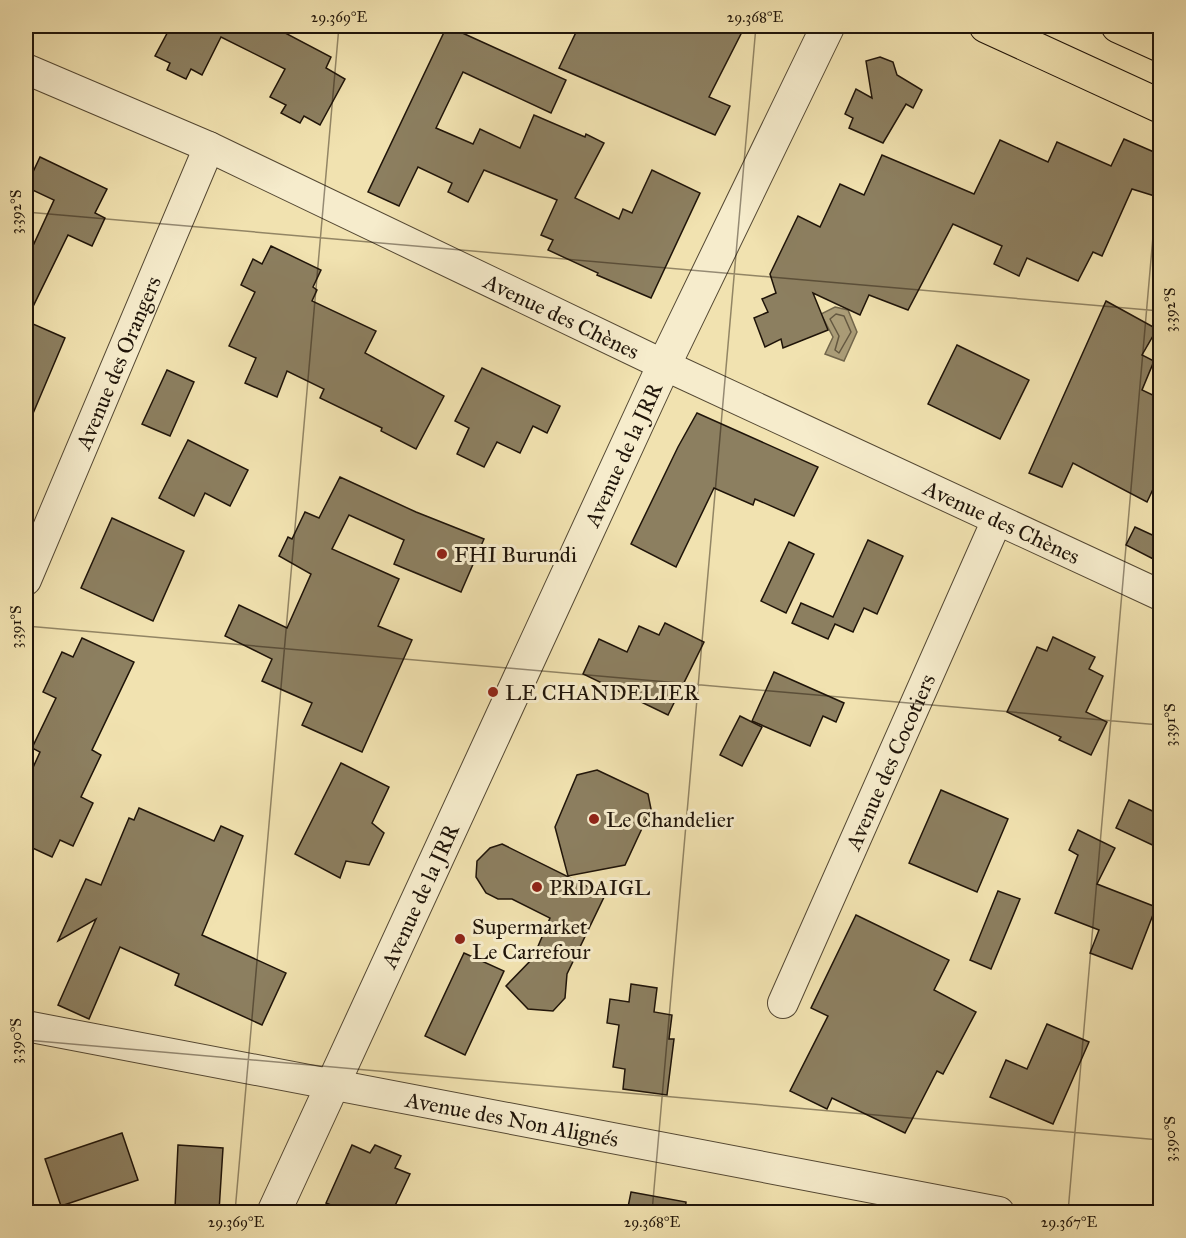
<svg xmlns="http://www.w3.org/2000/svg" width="1186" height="1238" font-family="'IM FELL Great Primer',serif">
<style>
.water{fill:#aa9c77;stroke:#72664b;stroke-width:1.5}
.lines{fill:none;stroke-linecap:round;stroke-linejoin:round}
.shore{stroke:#645840;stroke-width:1.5}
.building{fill:#8c7f60;stroke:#1f1409;stroke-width:1.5}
.minor-casing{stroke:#544833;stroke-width:32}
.tertiary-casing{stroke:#544833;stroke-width:35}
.primary-casing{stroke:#1f1409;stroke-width:35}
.minor{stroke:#f6eccc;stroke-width:30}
.tertiary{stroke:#f6eccc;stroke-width:33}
.primary{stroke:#f1e2b0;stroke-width:33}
.ticks{fill:none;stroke:#1f1409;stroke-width:1.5;stroke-opacity:0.45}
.poi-dot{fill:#8f2418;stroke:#f6eccc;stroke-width:2}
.labels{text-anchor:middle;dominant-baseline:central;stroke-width:6;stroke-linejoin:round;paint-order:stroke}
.street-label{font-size:22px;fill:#1f1409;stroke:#f6eccc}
.poi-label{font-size:22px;fill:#1f1409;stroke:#f6eccc;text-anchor:start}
.neatline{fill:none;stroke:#1f1409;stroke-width:2}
.ticks-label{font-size:15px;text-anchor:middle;fill:#1f1409}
</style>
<rect width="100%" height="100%" fill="#f1e2b0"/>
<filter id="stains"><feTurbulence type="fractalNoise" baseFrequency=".00333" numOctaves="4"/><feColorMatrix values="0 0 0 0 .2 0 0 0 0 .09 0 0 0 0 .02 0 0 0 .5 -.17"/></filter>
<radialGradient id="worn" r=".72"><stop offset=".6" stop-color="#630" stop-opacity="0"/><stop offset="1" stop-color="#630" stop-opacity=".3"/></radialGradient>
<path class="water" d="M 835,307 L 848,310 L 857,332 L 844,361 L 825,354 L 833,337 L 821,314 Z"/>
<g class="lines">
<path class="shore" d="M 836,314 L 844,316 L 851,332 L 839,353 L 835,350 L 839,336 L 830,319 Z"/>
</g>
<g class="building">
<path d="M 171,26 L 272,26 L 331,57 L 326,68 L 345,79 L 320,125 L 304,116 L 300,123 L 281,113 L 286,105 L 270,97 L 285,69 L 221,37 L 202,75 L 191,69 L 186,79 L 167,70 L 170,63 L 155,56 Z"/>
<path d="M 447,26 L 566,80 L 551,113 L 463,72 L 436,128 L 473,144 L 480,129 L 520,148 L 534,115 L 585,137 L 586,134 L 604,143 L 575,198 L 619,219 L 623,209 L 632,213 L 652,170 L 700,193 L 651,298 L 597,275 L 598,273 L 548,250 L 553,240 L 541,235 L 557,200 L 484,170 L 468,202 L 448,192 L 452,183 L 418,167 L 399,206 L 368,192 Z"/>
<path d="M 579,26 L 745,26 L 709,97 L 730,106 L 715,135 L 559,68 Z"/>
<path d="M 880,57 L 893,62 L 897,75 L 922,90 L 913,108 L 906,104 L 883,143 L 849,128 L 853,118 L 845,114 L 856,89 L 872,98 L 866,61 Z"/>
<path d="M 1124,139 L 1161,155 L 1161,198 L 1132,189 L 1102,256 L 1093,252 L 1078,281 L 1027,258 L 1019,276 L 994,264 L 1002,246 L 953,224 L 908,310 L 869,295 L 860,315 L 813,293 L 828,330 L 783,348 L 781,339 L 765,347 L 754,318 L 768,312 L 762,299 L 776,293 L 770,274 L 798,216 L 820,227 L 840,184 L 864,195 L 882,155 L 974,194 L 1000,140 L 1048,162 L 1057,142 L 1111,166 Z"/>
<path d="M 40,157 L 107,189 L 95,213 L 105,218 L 92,246 L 68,235 L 26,321 L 65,338 L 26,430 L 26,261 L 54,200 L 26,187 Z"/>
<path d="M 271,246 L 321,270 L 313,287 L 317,290 L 312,301 L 376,331 L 365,353 L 444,396 L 416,449 L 381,431 L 382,428 L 320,398 L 324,389 L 287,371 L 277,397 L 245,383 L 256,358 L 229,346 L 255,292 L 241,285 L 253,259 L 262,264 Z"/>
<path d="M 1106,301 L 1157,329 L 1142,355 L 1154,361 L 1142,390 L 1161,399 L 1161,487 L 1155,485 L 1147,502 L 1073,463 L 1062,487 L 1029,473 Z"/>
<path d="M 957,345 L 1029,380 L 1000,439 L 928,404 Z"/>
<path d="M 482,368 L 560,406 L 547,433 L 533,426 L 520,453 L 497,442 L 484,467 L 457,454 L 469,428 L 455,421 Z"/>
<path d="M 167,370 L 194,382 L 170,436 L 142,424 Z"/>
<path d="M 697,413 L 818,467 L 794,516 L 755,499 L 753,505 L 714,488 L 676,567 L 631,544 L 678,447 Z"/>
<path d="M 188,440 L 248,470 L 230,506 L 205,493 L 194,516 L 159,498 Z"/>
<path d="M 340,477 L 416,512 L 484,539 L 461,592 L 394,564 L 404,540 L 349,515 L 332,549 L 399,579 L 378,626 L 412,640 L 362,752 L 302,725 L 312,703 L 262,681 L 272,659 L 225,636 L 239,605 L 287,628 L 311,574 L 279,556 L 288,537 L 292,539 L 305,512 L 319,518 Z"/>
<path d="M 112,518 L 184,551 L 153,621 L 81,588 Z"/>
<path d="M 1135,527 L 1161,539 L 1161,563 L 1126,545 Z"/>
<path d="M 868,540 L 903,556 L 877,614 L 864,608 L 853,632 L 835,624 L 828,639 L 792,623 L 801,603 L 833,617 Z"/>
<path d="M 789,542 L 814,554 L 786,613 L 761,601 Z"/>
<path d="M 665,623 L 704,642 L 668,715 L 583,674 L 599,639 L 627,652 L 639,626 L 659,635 Z"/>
<path d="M 1053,637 L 1095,657 L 1089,669 L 1103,676 L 1086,712 L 1107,722 L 1091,755 L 1059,740 L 1061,737 L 1007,712 L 1037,647 L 1047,651 Z"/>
<path d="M 82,638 L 134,662 L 92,750 L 101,755 L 81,797 L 93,803 L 73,846 L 60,840 L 52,857 L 26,845 L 26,783 L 40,752 L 32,748 L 56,698 L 43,692 L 62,652 L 73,657 Z"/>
<path d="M 774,672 L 844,703 L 836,722 L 823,716 L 810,746 L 752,721 Z"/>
<path d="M 740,716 L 762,727 L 742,766 L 720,755 Z"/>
<path d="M 341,763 L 389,787 L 372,823 L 384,833 L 369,865 L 346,861 L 340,878 L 295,854 Z"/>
<path d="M 597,770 L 648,794 L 651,809 L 625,865 L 568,876 L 555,827 L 577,775 Z"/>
<path d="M 941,790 L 1008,819 L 977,892 L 909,863 Z"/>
<path d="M 1129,800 L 1161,815 L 1161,849 L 1116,828 Z"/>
<path d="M 139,808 L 214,841 L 221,826 L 243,836 L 202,935 L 286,973 L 262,1025 L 175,985 L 179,974 L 120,947 L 89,1019 L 58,1005 L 96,919 L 58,941 L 86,879 L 101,885 L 129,818 L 134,820 Z"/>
<path d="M 1078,830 L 1115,848 L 1097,884 L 1156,907 L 1132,969 L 1090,953 L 1099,930 L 1055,913 L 1078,855 L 1069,850 Z"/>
<path d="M 502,844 L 605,895 L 567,974 L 565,998 L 553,1011 L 528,1009 L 506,986 L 533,958 L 550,918 L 512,899 L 498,899 L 486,893 L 476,877 L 477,861 L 490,848 Z"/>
<path d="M 998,891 L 1020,899 L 991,969 L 970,960 Z"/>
<path d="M 856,915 L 949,960 L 934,990 L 976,1012 L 943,1074 L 937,1071 L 905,1133 L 832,1098 L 827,1109 L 790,1091 L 828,1016 L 811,1008 Z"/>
<path d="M 464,953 L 504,971 L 465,1055 L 425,1036 Z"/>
<path d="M 631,984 L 657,988 L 654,1012 L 672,1015 L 669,1039 L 674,1039 L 667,1095 L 623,1089 L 625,1069 L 613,1067 L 619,1025 L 607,1023 L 610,999 L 629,1002 Z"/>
<path d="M 1047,1024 L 1089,1042 L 1053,1124 L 990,1097 L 1006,1060 L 1027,1069 Z"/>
<path d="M 122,1133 L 138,1180 L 61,1206 L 45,1159 Z"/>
<path d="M 178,1145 L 223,1148 L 219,1211 L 175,1208 Z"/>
<path d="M 352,1145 L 370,1153 L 375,1145 L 401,1156 L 395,1168 L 410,1174 L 392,1212 L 348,1212 L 326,1203 Z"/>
<path d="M 631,1192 L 686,1202 L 685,1212 L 627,1212 Z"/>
</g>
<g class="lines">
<g class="minor-casing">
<g id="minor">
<path id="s1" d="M 26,69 L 209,147 L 664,365 L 1160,595"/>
<path id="s2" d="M 26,580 L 209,147"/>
<path id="s3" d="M 783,1003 L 997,520"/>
<path id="s4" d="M 26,1026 L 999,1212"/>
</g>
</g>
<g class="tertiary-casing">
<g id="tertiary">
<path id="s5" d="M 274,1212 L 664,365 L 828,26"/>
</g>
</g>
<g class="primary-casing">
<g id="primary">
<path d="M 986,26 L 1160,106"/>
<path d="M 1118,26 L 1160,45"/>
</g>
</g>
<use href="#minor" class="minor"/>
<use href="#tertiary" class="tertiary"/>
<use href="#primary" class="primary"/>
</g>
<path class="ticks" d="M 26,212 L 1160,311M 26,626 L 1160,725M 26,1040 L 1160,1140M 235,1212 L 339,26M 652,1212 L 756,26M 1068,1212 L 1160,156"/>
<g class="poi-dot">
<circle cx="442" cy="554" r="6"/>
<circle cx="493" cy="692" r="6"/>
<circle cx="594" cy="819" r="6"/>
<circle cx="537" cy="887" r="6"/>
<circle cx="460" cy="939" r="6"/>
</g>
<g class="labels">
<g class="street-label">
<text stroke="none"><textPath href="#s1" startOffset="590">Avenue des Chènes</textPath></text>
<text stroke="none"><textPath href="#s2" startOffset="236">Avenue des Orangers</textPath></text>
<text stroke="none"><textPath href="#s5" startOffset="834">Avenue de la JRR</textPath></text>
<text stroke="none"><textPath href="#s1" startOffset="1076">Avenue des Chènes</textPath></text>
<text stroke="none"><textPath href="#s3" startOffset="264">Avenue des Cocotiers</textPath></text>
<text stroke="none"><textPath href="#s5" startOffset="348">Avenue de la JRR</textPath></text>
<text stroke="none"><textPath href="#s4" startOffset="495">Avenue des Non Alignés</textPath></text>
</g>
<g class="poi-label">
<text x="454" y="554">FHI Burundi</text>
<text x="505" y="692">LE CHANDELIER</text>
<text x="606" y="819">Le Chandelier</text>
<text x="549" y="887">PRDAIGL</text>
<text x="472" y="926">Supermarket<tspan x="472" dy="25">Le Carrefour</tspan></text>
</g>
</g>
<rect width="1186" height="1238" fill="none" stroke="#f1e2b0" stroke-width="66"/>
<rect x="33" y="33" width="1120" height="1172" class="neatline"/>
<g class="ticks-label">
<text x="339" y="22">29.369°E</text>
<text x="755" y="22">29.368°E</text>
<text transform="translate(16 212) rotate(-90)" y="5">3.392°S</text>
<text transform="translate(1170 310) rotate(-90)" y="5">3.392°S</text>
<text transform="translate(16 627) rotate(-90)" y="5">3.391°S</text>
<text transform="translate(1170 725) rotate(-90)" y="5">3.391°S</text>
<text transform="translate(16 1041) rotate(-90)" y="5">3.390°S</text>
<text transform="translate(1170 1139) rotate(-90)" y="5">3.390°S</text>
<text x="236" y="1227">29.369°E</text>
<text x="652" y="1227">29.368°E</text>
<text x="1069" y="1227">29.367°E</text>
</g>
<rect width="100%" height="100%" filter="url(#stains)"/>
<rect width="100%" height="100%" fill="url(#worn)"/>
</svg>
